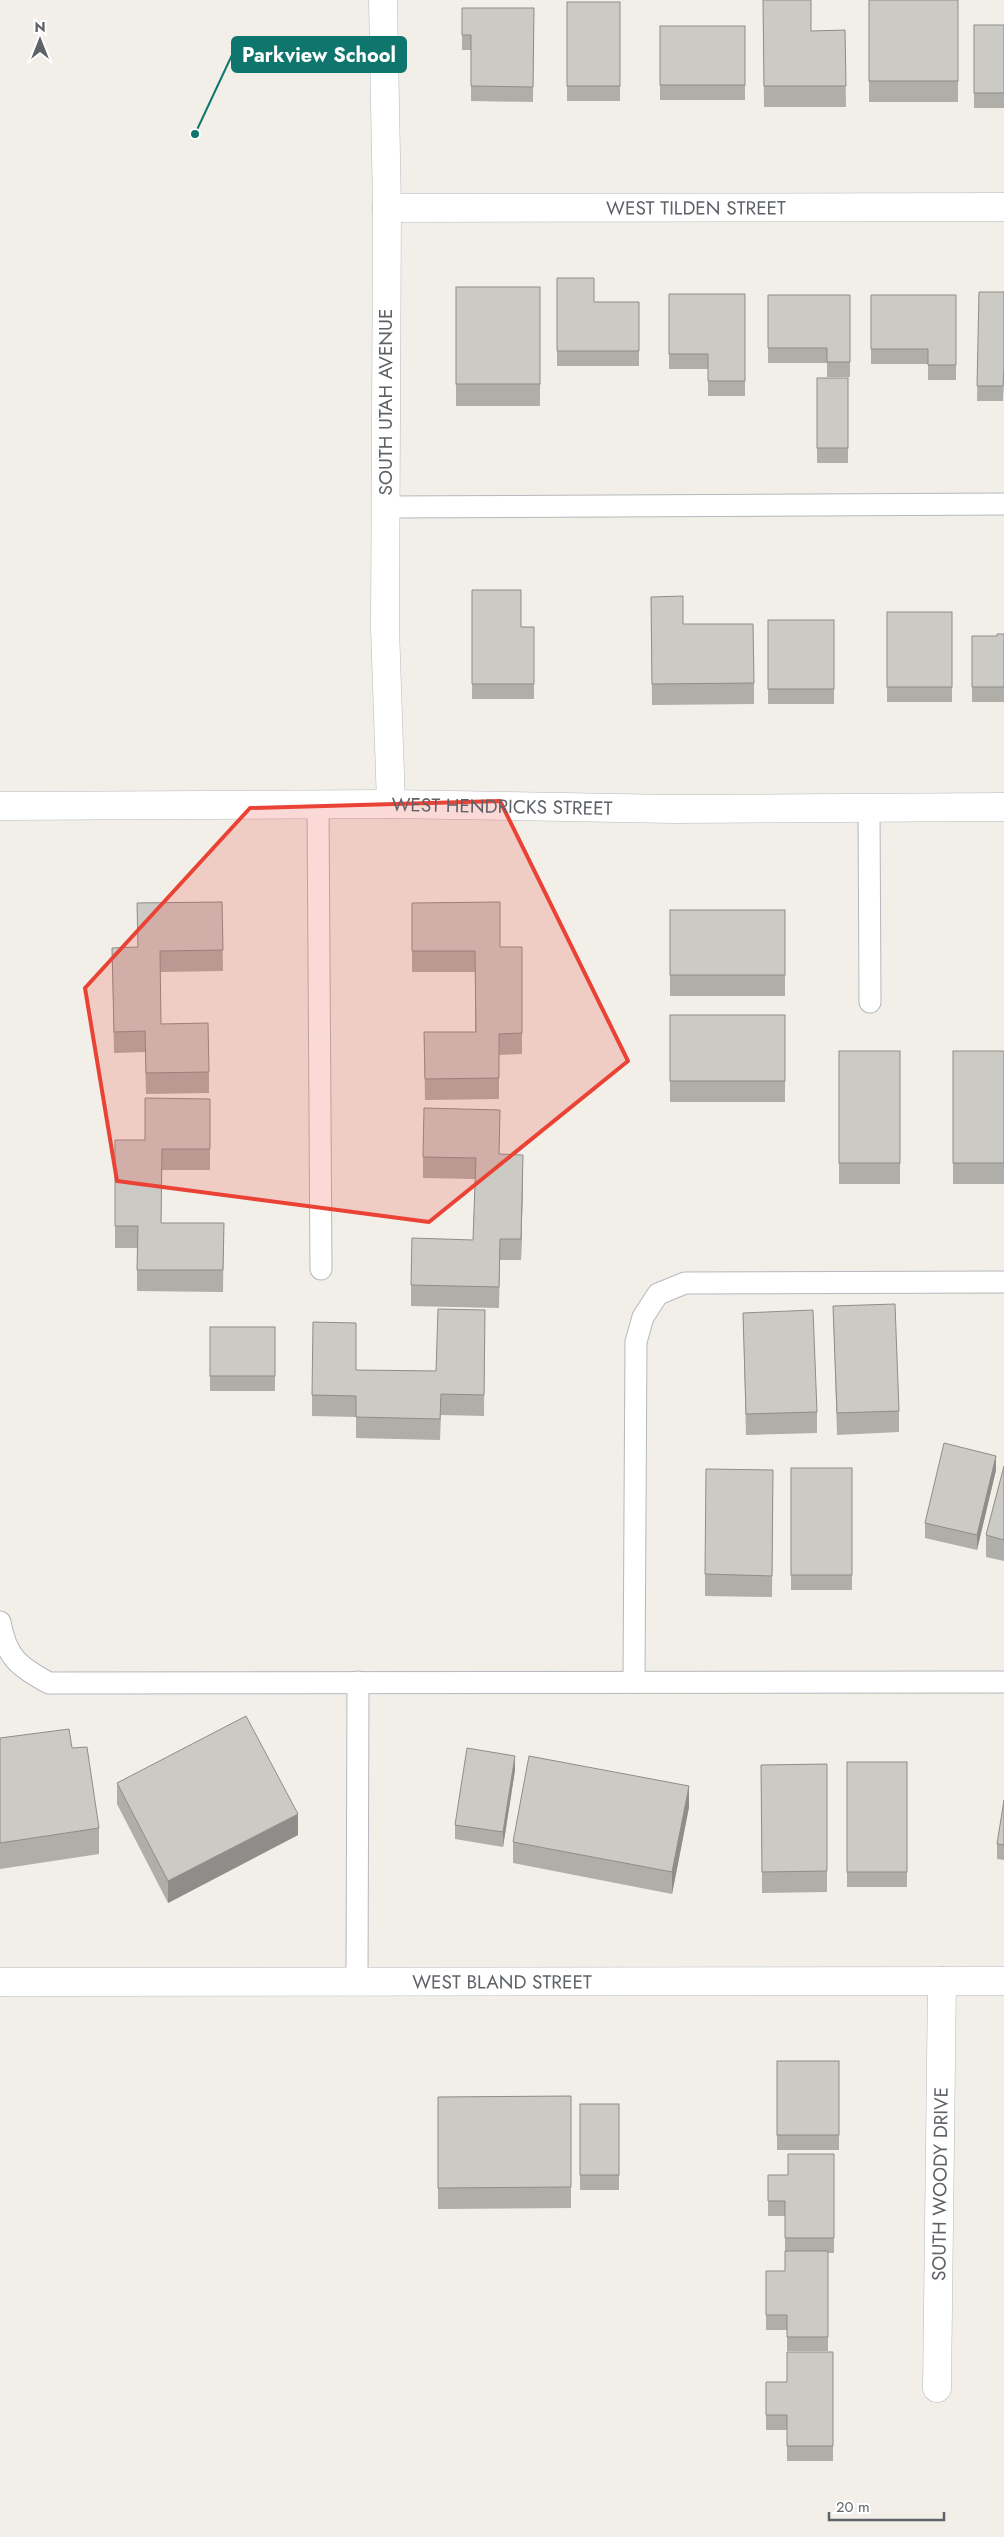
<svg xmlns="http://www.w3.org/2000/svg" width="1004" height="2537" font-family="Jost,sans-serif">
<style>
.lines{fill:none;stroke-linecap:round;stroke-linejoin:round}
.lane-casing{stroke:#b5b8bc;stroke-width:23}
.street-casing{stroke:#b5b8bc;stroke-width:29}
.secondary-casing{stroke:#b6babf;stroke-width:29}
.lane{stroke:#fff;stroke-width:21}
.street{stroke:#fff;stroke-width:28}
.secondary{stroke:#fff;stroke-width:28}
.wall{fill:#afaea9}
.shaded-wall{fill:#8f8d8a}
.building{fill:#cccac5;stroke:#8f8d8a}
.marked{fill:#ea4335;fill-opacity:0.2;stroke:#ea4335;stroke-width:4;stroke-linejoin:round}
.labels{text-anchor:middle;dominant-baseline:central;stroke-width:4.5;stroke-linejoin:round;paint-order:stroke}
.street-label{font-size:19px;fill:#5f6368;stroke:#fff}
.leader{fill:none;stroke:#0f766e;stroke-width:2}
.callout-dot{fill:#0f766e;stroke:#fff;stroke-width:2}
.callout{fill:#0f766e;stroke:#0f766e;stroke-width:2}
.callout-label{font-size:20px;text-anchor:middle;font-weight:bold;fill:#fff}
</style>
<rect width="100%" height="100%" fill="#f1efe8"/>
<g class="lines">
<g class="lane-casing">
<g id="lane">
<path d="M 385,507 L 1004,504"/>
<path d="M 318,805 L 321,1269"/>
<path d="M 869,808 L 870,1002"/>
<path d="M 0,1622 C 6,1657 19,1667 49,1683 L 1004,1682"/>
<path d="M 634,1682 L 636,1342 L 643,1317 L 658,1294 L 685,1283 L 1004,1282"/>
<path d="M 357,1982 L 358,1682"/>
</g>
</g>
<g class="street-casing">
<g id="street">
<path d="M 383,0 L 387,208 L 385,628 L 391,804"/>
<path id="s1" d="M 387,208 L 1004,207"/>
<path id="s2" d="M 0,806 L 391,804 L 673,809 L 1004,807"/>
<path id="s3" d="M 937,2388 L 942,1981"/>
</g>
</g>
<g class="secondary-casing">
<g id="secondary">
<path id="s4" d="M 0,1982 L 1004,1981"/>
</g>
</g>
<use href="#lane" class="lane"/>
<use href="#street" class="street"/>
<use href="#secondary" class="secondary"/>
</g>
<g class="wall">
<path d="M 763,0 L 811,31 L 845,30 L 846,107 L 764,107 Z"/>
<rect x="869" y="0" width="89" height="102"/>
<rect x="567" y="2" width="53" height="99"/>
<path d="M 462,8 L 534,8 L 533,102 L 471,101 L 471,50 L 462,50 Z"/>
<rect x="974" y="25" width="30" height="83"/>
<rect x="660" y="26" width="85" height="74"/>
<path d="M 557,278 L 594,302 L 639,302 L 639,366 L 557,366 Z"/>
<rect x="456" y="287" width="84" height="119"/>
<path d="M 979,292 L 1004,292 L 1004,381 L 1003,401 L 977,401 Z"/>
<path d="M 669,294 L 745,294 L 745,396 L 708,396 L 708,369 L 669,369 Z"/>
<path d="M 768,295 L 850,295 L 850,377 L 827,377 L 827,363 L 768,363 Z"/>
<path d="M 871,295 L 956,295 L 956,380 L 928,380 L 928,364 L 871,364 Z"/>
<rect x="817" y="378" width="31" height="85"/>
<path d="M 472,590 L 521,627 L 534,627 L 534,699 L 472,699 Z"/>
<path d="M 651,597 L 754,683 L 754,704 L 652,705 Z"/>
<rect x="887" y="612" width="65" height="90"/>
<rect x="768" y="620" width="66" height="84"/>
<path d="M 1004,634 L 1004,702 L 972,702 L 972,636 L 997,636 Z"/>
<path d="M 222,902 L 223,971 L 160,972 L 161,1024 L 209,1072 L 209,1093 L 146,1094 L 145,1052 L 114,1053 L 112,948 L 138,947 L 137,903 Z"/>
<path d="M 412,903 L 500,947 L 522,947 L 522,1054 L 499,1055 L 499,1099 L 425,1100 L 424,1032 L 475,1032 L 475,972 L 412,972 Z"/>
<rect x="670" y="910" width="115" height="86"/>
<rect x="670" y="1015" width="115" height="87"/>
<rect x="839" y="1051" width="61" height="133"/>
<rect x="953" y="1051" width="51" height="133"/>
<path d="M 210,1099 L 210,1170 L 162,1170 L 161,1223 L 224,1223 L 223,1292 L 137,1291 L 137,1248 L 115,1248 L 115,1140 L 145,1140 Z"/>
<path d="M 500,1131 L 499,1154 L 523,1176 L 521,1260 L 500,1260 L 499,1308 L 411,1306 L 411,1285 L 473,1240 L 475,1179 L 423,1178 L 423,1157 Z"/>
<path d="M 833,1306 L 899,1411 L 899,1432 L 837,1435 Z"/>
<path d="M 485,1310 L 484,1416 L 441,1415 L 440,1440 L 356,1438 L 356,1417 L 312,1416 L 312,1395 L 356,1370 L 436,1371 Z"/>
<path d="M 743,1313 L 817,1412 L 817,1433 L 746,1435 Z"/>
<rect x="210" y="1327" width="65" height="64"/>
<path d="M 1004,1466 L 1004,1561 L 986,1557 L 986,1535 Z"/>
<rect x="791" y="1468" width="61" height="122"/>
<path d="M 996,1470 L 977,1550 L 925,1538 L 925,1523 Z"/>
<path d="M 773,1491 L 772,1597 L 705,1596 L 705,1574 Z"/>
<path d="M 0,1738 L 72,1748 L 99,1828 L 99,1854 L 0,1869 Z"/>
<rect x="847" y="1762" width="60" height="125"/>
<path d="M 827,1764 L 827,1892 L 762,1893 L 761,1765 Z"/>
<path d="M 515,1770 L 503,1847 L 455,1839 L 455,1825 Z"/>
<path d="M 117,1783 L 298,1835 L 168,1903 L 117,1804 Z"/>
<path d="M 1004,1800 L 1004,1860 L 997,1859 L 997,1844 Z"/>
<path d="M 689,1807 L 672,1894 L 513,1863 L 513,1842 Z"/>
<rect x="777" y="2061" width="62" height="89"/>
<path d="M 571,2096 L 571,2208 L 438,2209 L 438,2097 Z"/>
<rect x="580" y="2104" width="39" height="86"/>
<path d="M 834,2154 L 834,2253 L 828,2253 L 828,2351 L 787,2351 L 787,2330 L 766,2330 L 766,2271 L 785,2271 L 785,2216 L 768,2216 L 768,2175 L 788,2175 Z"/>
<path d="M 833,2352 L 833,2461 L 787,2461 L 787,2430 L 766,2430 L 766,2382 L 787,2382 Z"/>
</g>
<g class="shaded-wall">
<path d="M 523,1155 L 523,1176 L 521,1260 L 521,1239 Z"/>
<path d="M 996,1456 L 996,1470 L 977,1550 L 977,1535 Z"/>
<path d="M 515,1756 L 515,1770 L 503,1847 L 503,1832 Z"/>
<path d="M 689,1786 L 689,1807 L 672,1894 L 672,1872 Z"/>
<path d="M 298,1814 L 298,1835 L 168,1903 L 168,1881 Z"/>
</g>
<g class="building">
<path d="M 763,0 L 811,0 L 811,31 L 845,30 L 846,86 L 764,86 Z"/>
<rect x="869" y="0" width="89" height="81"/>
<rect x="567" y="2" width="53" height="84"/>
<path d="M 462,8 L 534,8 L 533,87 L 471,86 L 471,35 L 462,35 Z"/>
<rect x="974" y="25" width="30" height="68"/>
<rect x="660" y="26" width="85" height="59"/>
<path d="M 557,278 L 594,278 L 594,302 L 639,302 L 639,351 L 557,351 Z"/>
<rect x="456" y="287" width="84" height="97"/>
<path d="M 979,292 L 1004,292 L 1004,366 L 1003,386 L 977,386 Z"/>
<path d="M 669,294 L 745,294 L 745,381 L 708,381 L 708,354 L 669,354 Z"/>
<path d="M 768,295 L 850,295 L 850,362 L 827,362 L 827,348 L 768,348 Z"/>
<path d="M 871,295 L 956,295 L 956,365 L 928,365 L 928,349 L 871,349 Z"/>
<rect x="817" y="378" width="31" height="70"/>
<path d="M 472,590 L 521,590 L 521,627 L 534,627 L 534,684 L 472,684 Z"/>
<path d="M 683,596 L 683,624 L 753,624 L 754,683 L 652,684 L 651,597 Z"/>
<rect x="887" y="612" width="65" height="75"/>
<rect x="768" y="620" width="66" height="69"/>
<path d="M 997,634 L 1004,634 L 1004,687 L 972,687 L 972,636 L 997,636 Z"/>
<path d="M 222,902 L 223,950 L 160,951 L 161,1024 L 208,1023 L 209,1072 L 146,1073 L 145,1031 L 114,1032 L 112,948 L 138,947 L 137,903 Z"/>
<path d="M 500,902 L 500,947 L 522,947 L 522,1033 L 499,1034 L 499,1078 L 425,1079 L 424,1032 L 476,1032 L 475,951 L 412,951 L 412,903 Z"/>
<rect x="670" y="910" width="115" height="65"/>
<rect x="670" y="1015" width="115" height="66"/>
<rect x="839" y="1051" width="61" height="112"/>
<rect x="953" y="1051" width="51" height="112"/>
<path d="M 145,1098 L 210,1099 L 210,1149 L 162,1149 L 161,1223 L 224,1223 L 223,1270 L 137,1270 L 138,1226 L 115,1226 L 115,1140 L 145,1140 Z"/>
<path d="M 424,1108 L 500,1110 L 499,1154 L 523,1155 L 521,1239 L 500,1239 L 499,1287 L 411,1285 L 412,1238 L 473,1240 L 476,1158 L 423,1157 Z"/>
<path d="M 895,1304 L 899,1411 L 837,1413 L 833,1306 Z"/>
<path d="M 438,1309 L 485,1310 L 484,1395 L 441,1394 L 440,1419 L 356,1417 L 356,1396 L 312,1395 L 313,1322 L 356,1323 L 356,1370 L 436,1371 Z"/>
<path d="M 813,1310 L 817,1412 L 746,1414 L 743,1313 Z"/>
<rect x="210" y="1327" width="65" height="49"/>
<path d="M 944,1443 L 996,1456 L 977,1535 L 925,1523 Z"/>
<path d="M 1004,1466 L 1004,1540 L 986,1535 Z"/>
<rect x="791" y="1468" width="61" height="107"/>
<path d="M 706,1469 L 773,1470 L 772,1576 L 705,1574 Z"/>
<path d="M 246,1716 L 298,1814 L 168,1881 L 117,1783 Z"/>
<path d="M 69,1729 L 72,1748 L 87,1747 L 99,1828 L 0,1843 L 0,1738 Z"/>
<path d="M 467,1748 L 515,1756 L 503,1832 L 455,1825 Z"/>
<path d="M 529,1756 L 689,1786 L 672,1872 L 513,1842 Z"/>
<rect x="847" y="1762" width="60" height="110"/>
<path d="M 827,1764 L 827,1871 L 762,1872 L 761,1765 Z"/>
<path d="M 1004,1800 L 1004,1845 L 997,1844 Z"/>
<rect x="777" y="2061" width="62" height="74"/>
<path d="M 571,2096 L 571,2187 L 438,2188 L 438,2097 Z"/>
<rect x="580" y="2104" width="39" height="71"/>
<path d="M 788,2154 L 834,2154 L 834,2238 L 785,2238 L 785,2201 L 768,2201 L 768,2175 L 788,2175 Z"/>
<path d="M 785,2251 L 828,2251 L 828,2337 L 787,2337 L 787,2315 L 766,2315 L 766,2271 L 785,2271 Z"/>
<path d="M 787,2352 L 833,2352 L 833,2446 L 787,2446 L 787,2415 L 766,2415 L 766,2382 L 787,2382 Z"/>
</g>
<path class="marked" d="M 500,801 L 628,1061 L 429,1222 L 117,1181 L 85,988 L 250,808 Z"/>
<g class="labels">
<g class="street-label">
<text stroke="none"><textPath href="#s1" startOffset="309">WEST TILDEN STREET</textPath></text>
<text transform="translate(385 402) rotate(-90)">SOUTH UTAH AVENUE</text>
<text stroke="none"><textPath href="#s2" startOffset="502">WEST HENDRICKS STREET</textPath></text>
<text stroke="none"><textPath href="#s4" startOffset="502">WEST BLAND STREET</textPath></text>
<text stroke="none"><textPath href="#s3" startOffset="204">SOUTH WOODY DRIVE</textPath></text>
</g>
</g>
<path class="leader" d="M195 134L232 55"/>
<circle class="callout-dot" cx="195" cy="134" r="5"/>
<rect class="callout" x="232" y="37" width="174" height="35" rx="5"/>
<g class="callout-label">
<text x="319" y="62">Parkview School</text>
</g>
<g transform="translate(40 40)" stroke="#ffffff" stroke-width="4" paint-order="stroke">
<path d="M0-4L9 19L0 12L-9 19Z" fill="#5f6368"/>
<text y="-8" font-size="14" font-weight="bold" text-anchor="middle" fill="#5f6368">N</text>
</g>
<path d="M829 2512v8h115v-8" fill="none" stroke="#5f6368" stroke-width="2.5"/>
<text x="836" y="2512" font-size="15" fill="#5f6368" stroke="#ffffff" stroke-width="4" paint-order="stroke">20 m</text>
</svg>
